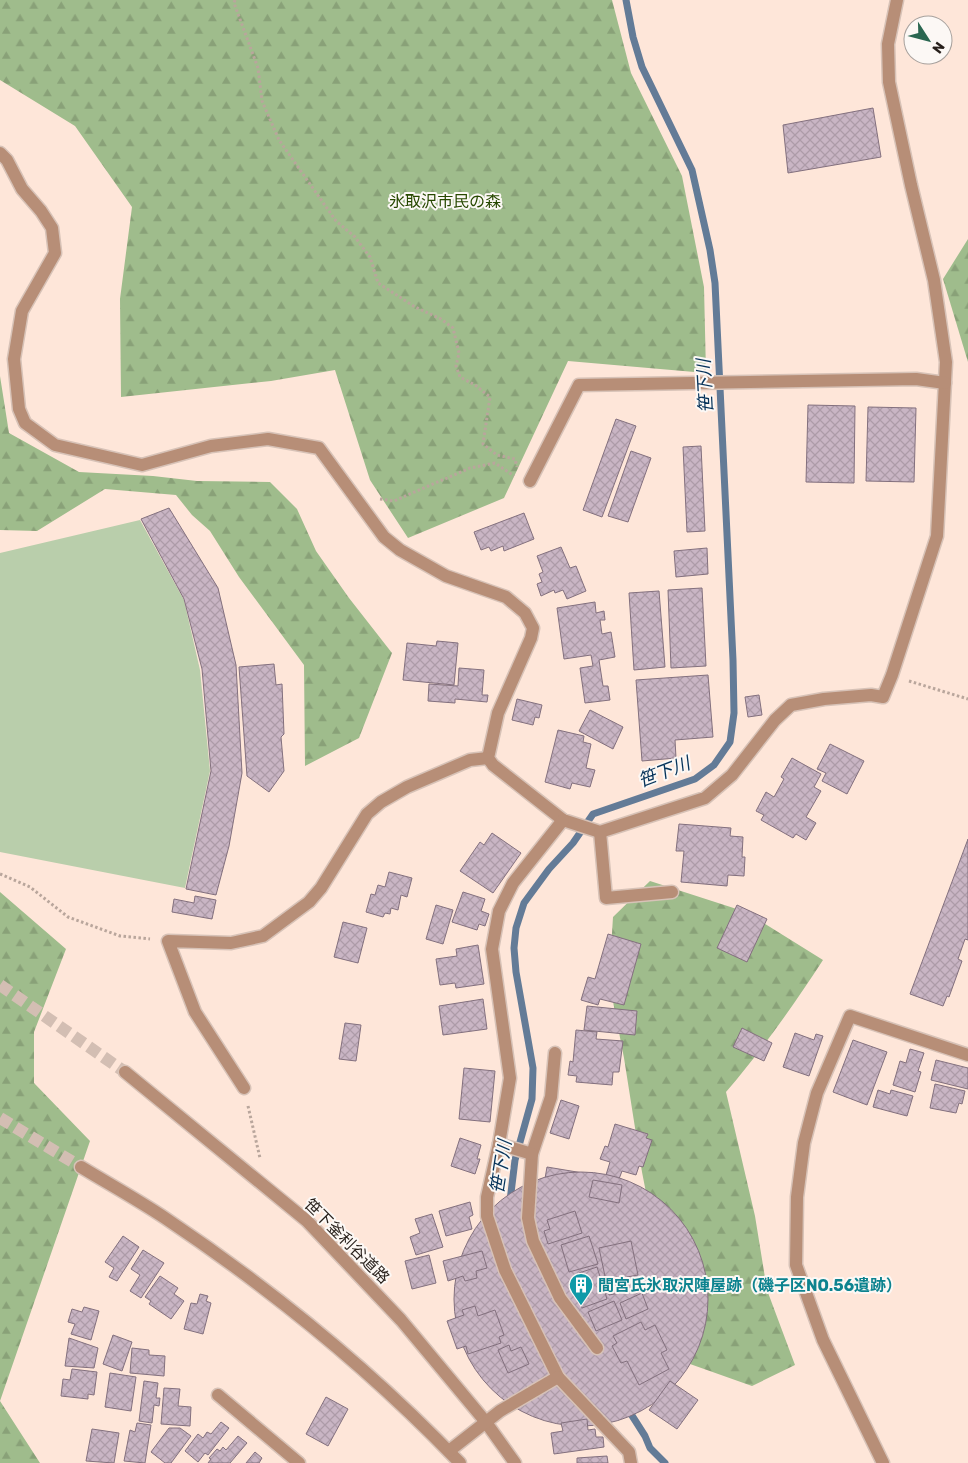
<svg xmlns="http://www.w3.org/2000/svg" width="968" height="1463" font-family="Rubik,'Noto Sans JP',sans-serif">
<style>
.forest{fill:url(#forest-firs)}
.garden{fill:#b9ceab}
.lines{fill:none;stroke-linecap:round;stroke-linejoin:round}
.stream{stroke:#637b97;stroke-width:7}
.building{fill:url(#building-cross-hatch);stroke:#83707e}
.minor-tunnel{stroke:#d3beb3;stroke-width:12;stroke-dasharray:12 6;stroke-linecap:butt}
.minor-casing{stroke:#d7c2b7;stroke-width:15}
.path{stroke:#b9a69c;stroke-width:3;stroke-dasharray:2.5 2.5;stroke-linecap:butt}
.minor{stroke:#b78e77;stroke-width:12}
.labels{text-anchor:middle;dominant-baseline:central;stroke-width:4;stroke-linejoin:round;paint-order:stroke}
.park-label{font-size:16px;fill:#274800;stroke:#fcf8f5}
.street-label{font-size:16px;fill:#271f1a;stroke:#fcf8f5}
.culture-label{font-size:16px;font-weight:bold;fill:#0d838f;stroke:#fcf8f5;text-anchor:start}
.water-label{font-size:18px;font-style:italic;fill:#06335a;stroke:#fcf8f5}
</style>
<defs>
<pattern id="forest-firs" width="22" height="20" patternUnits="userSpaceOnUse" patternTransform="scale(1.25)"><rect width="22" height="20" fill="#9fbc8c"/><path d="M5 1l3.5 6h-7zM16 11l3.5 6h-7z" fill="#89a178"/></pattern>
<pattern id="building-cross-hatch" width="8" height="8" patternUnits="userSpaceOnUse" patternTransform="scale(1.25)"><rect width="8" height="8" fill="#c9b5c4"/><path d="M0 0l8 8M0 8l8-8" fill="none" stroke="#ad9ba8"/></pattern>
</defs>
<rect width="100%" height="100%" fill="#fee6d9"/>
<g class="forest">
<path d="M 0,0 L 612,0 L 631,73 L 682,176 L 704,287 L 706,373 L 568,361 L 504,498 L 408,538 L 370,480 L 335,370 L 271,381 L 121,397 L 120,299 L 132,207 L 75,126 L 0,80 Z"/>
<path d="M 968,239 L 968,362 L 943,279 Z"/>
<path d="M 0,376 L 9,433 L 79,472 L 153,476 L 197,481 L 270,482 L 297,509 L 316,551 L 349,598 L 392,653 L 359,738 L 305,766 L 304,665 L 239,577 L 210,531 L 192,515 L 176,495 L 105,489 L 37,531 L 0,530 Z"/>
<path d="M 650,881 L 746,912 L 823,960 C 793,1006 762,1050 726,1092 L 755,1216 L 767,1290 L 795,1365 L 752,1386 L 690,1364 L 666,1295 L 642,1172 L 624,1058 L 609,981 L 613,917 Z"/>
<path d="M 0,892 L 66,949 L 34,1032 L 34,1083 L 90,1141 L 0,1401 L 40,1463 L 0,1463 Z"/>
</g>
<path class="garden" d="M 140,520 L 184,600 L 200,670 L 210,771 L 185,888 L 0,852 L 0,553 Z"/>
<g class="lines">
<path class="stream" d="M 626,0 L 633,37 L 642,67 L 692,170 L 710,250 L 715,283 L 733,660 L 734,713 L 730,742 L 714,765 L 695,779 L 593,814 L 573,843 L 549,869 L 524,903 L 516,928 L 514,948 L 516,972 L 533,1068 L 532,1099 L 515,1160 L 510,1201 L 523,1258 L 571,1346 L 605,1387 L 631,1414 L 645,1436 L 650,1448 L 665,1463"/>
</g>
<g class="building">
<path d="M 873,108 L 881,157 L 788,173 L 783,125 Z"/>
<path d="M 808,405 L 855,406 L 854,483 L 806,482 Z"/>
<path d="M 868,407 L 916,408 L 914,482 L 866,481 Z"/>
<path d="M 616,419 L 636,426 L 602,517 L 583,510 Z"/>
<path d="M 701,446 L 705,531 L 687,532 L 683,447 Z"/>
<path d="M 631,451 L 651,458 L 628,522 L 608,516 Z"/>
<path d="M 169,508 L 218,588 L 236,665 L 242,773 L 229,846 L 216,895 L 186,889 L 211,771 L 202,669 L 184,599 L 141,519 Z"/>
<path d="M 524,513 L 534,539 L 504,551 L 503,546 L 491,551 L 489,547 L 481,550 L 474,532 Z"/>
<path d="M 561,547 L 570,568 L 576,566 L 586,591 L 567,599 L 563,590 L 555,593 L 554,590 L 541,596 L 537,584 L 542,582 L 539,574 L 543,572 L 537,556 Z"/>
<path d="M 707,548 L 708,574 L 676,577 L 674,551 Z"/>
<path d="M 702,588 L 706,666 L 671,668 L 668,590 Z"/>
<path d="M 659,591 L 665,667 L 634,670 L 629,593 Z"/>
<path d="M 595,602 L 596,613 L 604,611 L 605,620 L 600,620 L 602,634 L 611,632 L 615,657 L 599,660 L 603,686 L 608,686 L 610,700 L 585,703 L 580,668 L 593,666 L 591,655 L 564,659 L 557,608 Z"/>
<path d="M 437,641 L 458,643 L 454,685 L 403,680 L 407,643 L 436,646 Z"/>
<path d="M 274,664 L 276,685 L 282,684 L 284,734 L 281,737 L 284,771 L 269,792 L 247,776 L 239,667 Z"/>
<path d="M 459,668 L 484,670 L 482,695 L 488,695 L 487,702 L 455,699 L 455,703 L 428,701 L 429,684 L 458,686 Z"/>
<path d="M 708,675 L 713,737 L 675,740 L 676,758 L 642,761 L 636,680 Z"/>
<path d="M 759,695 L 762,715 L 748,717 L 745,697 Z"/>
<path d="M 517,699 L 542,705 L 539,718 L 535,717 L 533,725 L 512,720 Z"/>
<path d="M 590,710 L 623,727 L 613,749 L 579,731 Z"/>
<path d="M 558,730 L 584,736 L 583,742 L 591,744 L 586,768 L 595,770 L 590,787 L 572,783 L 570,789 L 545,782 Z"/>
<path d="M 830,744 L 864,761 L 847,794 L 822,781 L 826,773 L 817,769 Z"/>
<path d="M 792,758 L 821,774 L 814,787 L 821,791 L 806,817 L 816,823 L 806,840 L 796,834 L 793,838 L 761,820 L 764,815 L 756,811 L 766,792 L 774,797 L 784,779 L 781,777 Z"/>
<path d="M 679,824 L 731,828 L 730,836 L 743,837 L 742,857 L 745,857 L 744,876 L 728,875 L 727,886 L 681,882 L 684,851 L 676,851 Z"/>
<path d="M 492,833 L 521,853 L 493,893 L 460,871 L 480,842 L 484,845 Z"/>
<path d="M 968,839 L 968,940 L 965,939 L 958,959 L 962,961 L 949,997 L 947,996 L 943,1006 L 910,994 Z"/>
<path d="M 389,872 L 412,878 L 407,897 L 401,895 L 398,910 L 391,908 L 390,914 L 385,913 L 383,917 L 366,912 L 371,894 L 375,895 L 378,885 L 385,887 Z"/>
<path d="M 463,892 L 485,899 L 481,911 L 489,914 L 485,926 L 479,924 L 477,930 L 452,922 Z"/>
<path d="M 195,896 L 216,900 L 212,919 L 172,912 L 174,899 L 194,903 Z"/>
<path d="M 436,905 L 453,910 L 443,944 L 426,939 Z"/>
<path d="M 737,905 L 767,919 L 747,962 L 717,948 Z"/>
<path d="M 343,922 L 367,928 L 358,963 L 334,957 Z"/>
<path d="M 608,934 L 641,944 L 624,1005 L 600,999 L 598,1005 L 581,1000 L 588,977 L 595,979 Z"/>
<path d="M 478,945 L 484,984 L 456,988 L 455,983 L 440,985 L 436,959 L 457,956 L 456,949 Z"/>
<path d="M 483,999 L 487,1029 L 443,1035 L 439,1006 Z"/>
<path d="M 587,1006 L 637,1011 L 635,1035 L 584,1030 Z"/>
<path d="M 345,1023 L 361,1025 L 356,1061 L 339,1059 Z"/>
<path d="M 742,1028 L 772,1043 L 764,1061 L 733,1047 Z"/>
<path d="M 576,1030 L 597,1032 L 596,1039 L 623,1041 L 619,1072 L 613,1072 L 612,1085 L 576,1082 L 577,1076 L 568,1075 L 570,1061 L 573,1062 Z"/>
<path d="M 795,1033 L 814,1040 L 816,1034 L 823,1036 L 809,1076 L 783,1067 Z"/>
<path d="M 853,1040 L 887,1052 L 867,1105 L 833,1092 Z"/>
<path d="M 910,1049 L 924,1053 L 918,1071 L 921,1072 L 915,1092 L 893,1085 L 900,1061 L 906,1063 Z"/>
<path d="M 936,1060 L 968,1068 L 968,1089 L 931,1080 Z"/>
<path d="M 464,1068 L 495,1071 L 490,1122 L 459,1119 Z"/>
<path d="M 935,1084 L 965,1091 L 962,1104 L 959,1103 L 956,1113 L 930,1108 Z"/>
<path d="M 878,1090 L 890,1094 L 891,1090 L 913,1096 L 907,1116 L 873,1107 Z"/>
<path d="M 561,1100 L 579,1106 L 569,1139 L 550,1133 Z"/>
<path d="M 615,1124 L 648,1134 L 646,1138 L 652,1140 L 643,1167 L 639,1166 L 636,1175 L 622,1171 L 619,1179 L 606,1175 L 610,1162 L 600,1159 L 605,1146 L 608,1147 Z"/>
<path d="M 460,1138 L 481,1145 L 477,1159 L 480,1159 L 475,1174 L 451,1166 Z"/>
<path d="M 547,1167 L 589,1174 L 585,1197 L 543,1190 Z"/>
<circle cx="581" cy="1299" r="127"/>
<path d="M 593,1180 L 622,1185 L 619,1203 L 589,1197 Z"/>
<path d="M 470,1202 L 473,1215 L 469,1217 L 472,1229 L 446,1236 L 439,1211 Z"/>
<path d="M 575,1211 L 582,1233 L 548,1244 L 544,1231 L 550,1229 L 547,1220 Z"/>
<path d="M 432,1214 L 443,1247 L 416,1255 L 410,1237 L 420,1233 L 415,1219 Z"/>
<path d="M 123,1236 L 139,1247 L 117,1281 L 109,1277 L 114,1268 L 105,1262 Z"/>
<path d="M 589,1236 L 598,1264 L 569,1272 L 561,1245 Z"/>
<path d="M 631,1241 L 638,1275 L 627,1277 L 630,1291 L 609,1295 L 599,1248 Z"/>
<path d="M 143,1250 L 164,1263 L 141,1298 L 130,1291 L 140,1275 L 131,1269 Z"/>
<path d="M 482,1251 L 487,1268 L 476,1271 L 477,1278 L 465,1281 L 463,1276 L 448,1281 L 443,1261 Z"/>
<path d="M 429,1255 L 436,1283 L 412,1289 L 405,1261 Z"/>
<path d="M 597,1267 L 607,1299 L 582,1308 L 575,1285 L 582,1282 L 579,1273 Z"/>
<path d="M 160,1276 L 178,1288 L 174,1294 L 184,1301 L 171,1319 L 149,1304 L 151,1301 L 145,1297 Z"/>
<path d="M 642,1293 L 648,1309 L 626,1319 L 620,1303 Z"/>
<path d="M 200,1294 L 208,1296 L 206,1301 L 211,1303 L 203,1334 L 184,1329 L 191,1303 L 197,1304 Z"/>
<path d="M 614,1301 L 622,1320 L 596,1331 L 588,1312 Z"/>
<path d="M 475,1306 L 478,1316 L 495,1310 L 504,1335 L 499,1337 L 501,1343 L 468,1354 L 466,1346 L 457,1349 L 447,1321 L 464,1315 L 462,1310 Z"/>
<path d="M 84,1307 L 99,1311 L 91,1340 L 71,1334 L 75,1324 L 68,1322 L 72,1309 L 82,1312 Z"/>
<path d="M 641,1322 L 645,1330 L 655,1325 L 667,1350 L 661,1353 L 669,1369 L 639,1385 L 627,1361 L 621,1363 L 612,1346 L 617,1343 L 613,1336 Z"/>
<path d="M 113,1335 L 132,1342 L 122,1371 L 103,1364 Z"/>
<path d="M 69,1338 L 98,1348 L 94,1368 L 65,1366 Z"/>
<path d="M 509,1345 L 511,1351 L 521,1347 L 529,1364 L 508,1373 L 498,1350 Z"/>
<path d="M 132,1348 L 149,1350 L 149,1355 L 165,1356 L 164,1376 L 130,1373 Z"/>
<path d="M 72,1369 L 97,1372 L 94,1395 L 88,1394 L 88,1399 L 61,1396 L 63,1379 L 70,1380 Z"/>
<path d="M 110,1373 L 136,1377 L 131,1411 L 105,1407 Z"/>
<path d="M 144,1381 L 158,1383 L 156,1398 L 160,1398 L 159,1406 L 154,1405 L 152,1423 L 139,1421 Z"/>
<path d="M 670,1381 L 698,1400 L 677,1429 L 649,1410 Z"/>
<path d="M 164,1388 L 180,1389 L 178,1406 L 191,1407 L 190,1426 L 161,1424 Z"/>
<path d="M 326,1397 L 348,1409 L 328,1446 L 306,1434 Z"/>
<path d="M 587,1419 L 588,1430 L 595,1429 L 596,1437 L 603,1437 L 604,1447 L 554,1454 L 551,1433 L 563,1431 L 561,1423 Z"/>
<path d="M 221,1422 L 229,1428 L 208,1455 L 205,1453 L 198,1462 L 185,1451 L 198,1434 L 203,1438 L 207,1432 L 211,1434 Z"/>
<path d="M 137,1423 L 151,1425 L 145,1463 L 124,1461 L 130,1430 L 135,1432 Z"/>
<path d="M 169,1428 L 180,1428 L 191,1436 L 171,1463 L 165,1463 L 151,1452 Z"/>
<path d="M 92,1429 L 119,1433 L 114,1463 L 86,1461 Z"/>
<path d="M 238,1436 L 247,1443 L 230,1463 L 208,1463 L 211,1459 L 209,1458 L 217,1449 L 220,1451 L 223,1447 L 226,1450 Z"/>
<path d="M 255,1452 L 262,1458 L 259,1463 L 246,1463 Z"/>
<path d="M 607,1456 L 608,1463 L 577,1463 L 577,1458 Z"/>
</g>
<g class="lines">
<g class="minor-tunnel">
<path d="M 0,985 L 125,1072"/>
<path d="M 0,1118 L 81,1167"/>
</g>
<g class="minor-casing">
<g id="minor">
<path d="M 0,153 L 7,160 L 22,189 L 41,211 L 52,228 L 55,253 L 22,311 L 14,359 L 19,409 L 25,423 L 55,445 L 142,465 L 211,446 L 268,439 L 319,448 L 384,537 L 400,550 L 446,576 L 506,597 L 525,613 L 533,628 L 531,638 L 498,713 L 488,758 L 493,765 L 563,820 L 600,832 L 705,798 L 732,775 L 775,720 L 791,705 L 824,699 L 871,695 L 883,697 L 892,675 L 937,536 L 946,362 L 934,280 L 911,185 L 889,82 L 888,44 L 897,0"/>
<path d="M 530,481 L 579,385 L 916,379 L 945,383"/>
<path d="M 563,820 L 513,883 L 499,911 L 492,949 L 510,1078 L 499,1144 L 487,1197 L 487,1216 L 505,1270 L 558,1377 L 629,1452 L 631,1463"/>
<path d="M 600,832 L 606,898 L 672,892"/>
<path d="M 555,1053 L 551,1097 L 532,1154 L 528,1218 L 533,1241 L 560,1298 L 597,1348"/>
<path d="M 125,1072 L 307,1221 L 401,1320 L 485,1421 L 515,1463"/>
<path d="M 244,1088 L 195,1012 L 168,941 L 231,943 L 263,936 L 309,902 L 321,888 L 367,814 L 381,802 L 407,787 L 470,760 L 488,758"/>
<path d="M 499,1144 L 532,1154"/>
<path d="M 81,1167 C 109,1184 138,1200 165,1218 C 271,1289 372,1371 460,1463"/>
<path d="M 218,1395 L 299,1463"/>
<path d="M 449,1451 L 500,1411 L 558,1377"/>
<path d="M 883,1463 L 823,1340 L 796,1265 L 797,1197 L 804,1143 L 817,1093 L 850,1016 L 968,1055"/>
</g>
</g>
<g class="path">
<path d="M 235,0 L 234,3 L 258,68 L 262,101 L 279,140 L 336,221 L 355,237 L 370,257 L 378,283 L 415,307 L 441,319 L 453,328 L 459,353 L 456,366 L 460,377 L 475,385 L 490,397 L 483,444 L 497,455 L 515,459 L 517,467"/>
<path d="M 380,499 L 394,501 L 470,468 L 495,463 L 514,476"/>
<path d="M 909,681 L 968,699"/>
<path d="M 0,874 L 30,887 L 68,917 L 120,936 L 150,939"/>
<path d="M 248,1106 L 260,1158"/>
</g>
<use href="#minor" class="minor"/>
</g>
<defs>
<g id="building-pin" transform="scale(1.25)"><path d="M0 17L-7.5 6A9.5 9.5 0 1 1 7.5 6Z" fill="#0f9aa8" stroke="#fcf8f5"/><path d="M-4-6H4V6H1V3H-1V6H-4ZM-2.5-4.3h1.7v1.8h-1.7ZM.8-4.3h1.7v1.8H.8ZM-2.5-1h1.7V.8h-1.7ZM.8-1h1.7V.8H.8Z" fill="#fff"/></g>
</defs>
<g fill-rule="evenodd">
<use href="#building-pin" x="581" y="1285"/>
</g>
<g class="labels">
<g class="park-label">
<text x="445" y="201">氷取沢市民の森</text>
</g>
<g class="street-label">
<text transform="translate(347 1241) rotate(45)">笹下釜利谷道路</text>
</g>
<g class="culture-label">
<text x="598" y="1285">間宮氏氷取沢陣屋跡（磯子区NO.56遺跡）</text>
</g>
<g class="water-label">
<text transform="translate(705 386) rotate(-93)">笹下川</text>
<text transform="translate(664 772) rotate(-21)">笹下川</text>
<text transform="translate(501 1167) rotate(-81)">笹下川</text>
</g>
</g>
<g transform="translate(928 40) rotate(126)"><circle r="24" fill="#fcf8f5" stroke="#a7a19d"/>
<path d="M0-4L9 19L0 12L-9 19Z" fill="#2b6751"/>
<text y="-8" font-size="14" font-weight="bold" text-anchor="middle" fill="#271f1a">N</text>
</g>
</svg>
